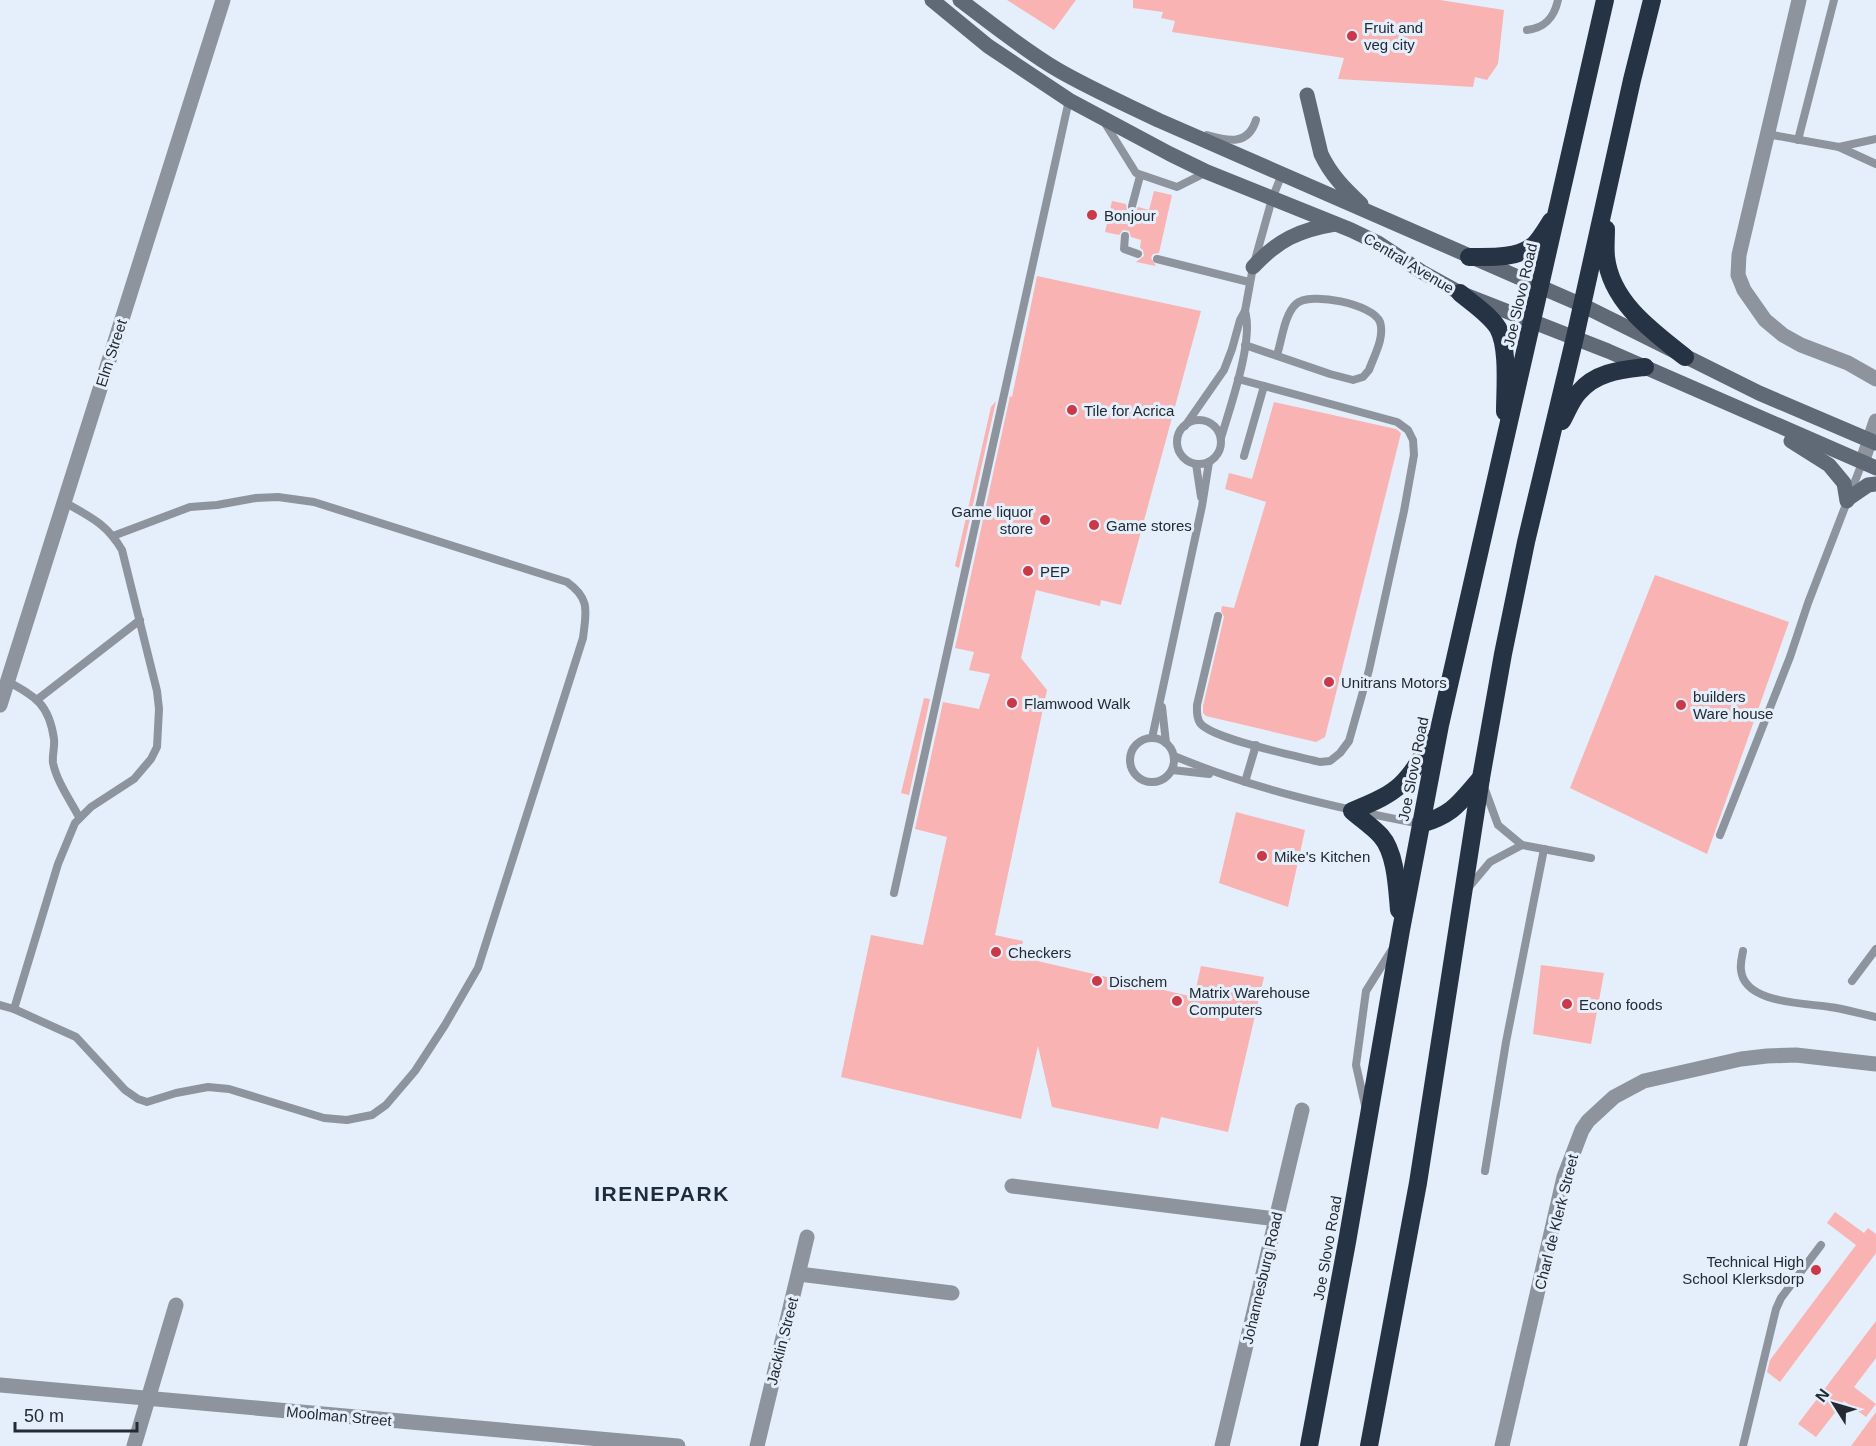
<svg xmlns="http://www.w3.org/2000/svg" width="1876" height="1446" font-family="Helvetica,sans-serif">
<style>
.building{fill:#f9b3b2}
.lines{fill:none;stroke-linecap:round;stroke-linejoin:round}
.lane{stroke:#8d949d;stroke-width:8}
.street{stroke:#8d949d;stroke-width:15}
.secondary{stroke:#5f6a76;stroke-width:15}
.highway{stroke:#263344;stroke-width:18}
.poi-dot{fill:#c93947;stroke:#e4effb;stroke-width:2}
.labels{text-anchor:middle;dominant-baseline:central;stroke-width:6;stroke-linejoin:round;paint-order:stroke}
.poi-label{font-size:15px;fill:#232a32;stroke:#e4effb;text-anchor:start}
.street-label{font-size:15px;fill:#232a32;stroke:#e4effb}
.district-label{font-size:21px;font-weight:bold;letter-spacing:1.5px;fill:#1d2b3b;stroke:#e4effb}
</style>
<rect width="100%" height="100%" fill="#e4effb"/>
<g class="building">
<path d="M 1007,0 L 1076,0 L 1054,30 Z"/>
<path d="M 1133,0 L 1440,0 L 1504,10 L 1498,64 L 1487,80 L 1475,77 L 1473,87 L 1338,79 L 1344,58 L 1172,32 L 1175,21 L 1161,18 L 1163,12 L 1133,8 Z"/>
<path d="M 1154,191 L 1172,195 L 1159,253 L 1153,254 L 1151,258 L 1156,266 L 1136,262 L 1144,256 L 1143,250 L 1140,248 L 1141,240 L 1131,237 L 1129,231 L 1123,230 L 1119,235 L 1105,232 L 1112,201 L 1126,204 L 1127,210 L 1131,212 L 1136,211 L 1138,207 L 1149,210 Z"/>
<path d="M 1037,276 L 1201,311 L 1121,605 L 1101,600 L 1100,606 L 1036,590 L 1021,658 L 1047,690 L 995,935 L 1023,941 L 1020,957 L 1194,997 L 1201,966 L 1264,977 L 1228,1132 L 1161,1117 L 1158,1129 L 1052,1107 L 1038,1046 L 1021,1119 L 841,1077 L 871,935 L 923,945 L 947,837 L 915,829 L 943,702 L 979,709 L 990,674 L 969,670 L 974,652 L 955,648 L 1010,396 L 1012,397 Z"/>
<path d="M 996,401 L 959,568 L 955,566 L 991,407 Z"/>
<path d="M 1274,402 L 1396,429 L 1401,433 L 1325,737 L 1316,742 L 1206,716 L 1203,713 L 1203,706 L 1224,617 L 1221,611 L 1222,606 L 1234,608 L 1266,502 L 1225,489 L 1229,473 L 1252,479 Z"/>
<path d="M 1655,575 L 1789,622 L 1707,854 L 1570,788 Z"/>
<path d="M 924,698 L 930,699 L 909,795 L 901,793 Z"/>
<path d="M 1236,812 L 1305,830 L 1288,907 L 1219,883 Z"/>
<path d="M 1541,965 L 1604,973 L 1591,1044 L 1533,1034 Z"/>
<path d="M 1835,1212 L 1864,1233 L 1868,1228 L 1876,1234 L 1876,1253 L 1780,1382 L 1767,1372 L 1770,1360 L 1856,1245 L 1827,1223 Z"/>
<path d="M 1876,1321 L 1876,1358 L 1854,1387 L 1876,1404 L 1866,1417 L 1844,1401 L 1816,1437 L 1798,1424 Z"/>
<path d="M 1876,1412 L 1876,1446 L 1851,1446 Z"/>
</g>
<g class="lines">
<g class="lane">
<path d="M 1527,30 C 1545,28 1554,18 1558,0"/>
<path d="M 1103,120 L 1136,173 L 1177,187 L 1207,172"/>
<path d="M 1767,134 L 1839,147 L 1876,164"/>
<path d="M 1207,135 C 1228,141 1248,146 1256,120"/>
<path d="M 1798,140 L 1834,0"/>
<path d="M 1839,147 L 1876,139"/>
<path d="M 1132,206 L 1140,176"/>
<path d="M 1125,236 L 1124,249 L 1138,254"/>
<path d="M 1157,259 L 1249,282"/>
<path d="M 1245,345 L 1330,374 L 1353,380 L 1363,377 L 1369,370 C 1374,356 1385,337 1380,322 C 1373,304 1310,291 1296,304 C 1284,315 1282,340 1277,355"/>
<circle cx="1199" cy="442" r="22"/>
<path d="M 1185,426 L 1224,370 L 1232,349 L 1240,320 L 1245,311 L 1253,267 L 1272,199 L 1282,174"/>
<path d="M 1221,438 C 1230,407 1254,341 1245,311"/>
<path d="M 1244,456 L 1264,386"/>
<path d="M 1196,464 L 1201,497"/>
<path d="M 1218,616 L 1197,705 C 1197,711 1196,717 1200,723 C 1212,739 1297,756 1320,762 L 1330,761 L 1340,753 L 1349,741 L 1369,670 L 1404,511 L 1414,455 L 1413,440 L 1408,430 L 1397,422 L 1238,379"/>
<path d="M 7,681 C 36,697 49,704 54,739 C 55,747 52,755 53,763 C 57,782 70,800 79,817"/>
<path d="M 38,699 L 140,620"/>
<path d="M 1162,707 L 1166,743"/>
<path d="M 1152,738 L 1202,506 L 1209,462"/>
<circle cx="1152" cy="760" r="22"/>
<path d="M 1174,756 C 1253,789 1337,808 1421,824"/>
<path d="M 1172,770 L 1209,774"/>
<path d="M 1245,782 L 1256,745"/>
<path d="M 1484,787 L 1498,825 L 1522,845 L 1591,858"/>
<path d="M 1720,835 L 1790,657 L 1808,603 L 1862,463"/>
<path d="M 1469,887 L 1490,862 L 1522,845"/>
<path d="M 894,893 L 1069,100"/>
<path d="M 1743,951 C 1742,957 1740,964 1741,970 C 1744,1004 1806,1003 1830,1007 C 1845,1009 1861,1014 1876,1017"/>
<path d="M 1852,981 L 1876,949"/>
<path d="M 0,1005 L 14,1009 L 76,1037 L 125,1090 L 138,1099 L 147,1102 L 176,1093 L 208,1087 L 229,1089 L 324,1118 L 347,1120 L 372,1115 L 386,1105 L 415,1071 L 445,1025 L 478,968 L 583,638 C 586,612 591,599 567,582 L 314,502 L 278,497 L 256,498 L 217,505 L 190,507 L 113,536"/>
<path d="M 14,1009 L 58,864 L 75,823 L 91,807 L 134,779 L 151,759 L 157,747 L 159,709 L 157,691 L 122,550 C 106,523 90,517 64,502"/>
<path d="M 1365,1105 L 1356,1065 L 1366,991 L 1393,948"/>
<path d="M 1485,1171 L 1506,1042 L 1544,849"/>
<path d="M 1743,1446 L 1776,1309 L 1781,1298 L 1821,1245"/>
</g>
<g class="street">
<path d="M 1799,0 L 1739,255 L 1738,275 L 1744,290 L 1765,320 L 1783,335 L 1801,345 L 1848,363 L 1876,379"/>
<path d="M 1862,463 L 1876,421"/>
<path d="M 0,705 L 223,0"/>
<path d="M 1012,1186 L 1276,1219"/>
<path d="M 799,1274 L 952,1293"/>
<path d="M 0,1385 L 678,1446"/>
<path d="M 134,1446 L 176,1305"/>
<path d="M 757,1446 L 807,1237"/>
<path d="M 1222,1446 L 1302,1110"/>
<path d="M 1502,1446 L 1564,1177 L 1582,1130 L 1588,1121 L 1614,1097 L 1644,1081 L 1741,1059 L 1767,1056 L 1796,1055 L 1876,1064"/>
</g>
<g class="secondary">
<path d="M 932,0 L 988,46 L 1069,100 L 1170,154 L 1207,172 L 1351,230 L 1378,243 L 1422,272 L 1460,293 L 1608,351 L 1876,468"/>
<path d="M 960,0 C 992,24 1024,50 1058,70 C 1091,89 1125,104 1158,120 L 1582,305 L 1759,393 L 1876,443"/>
<path d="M 1307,95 L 1321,154 C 1331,175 1344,188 1361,204"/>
<path d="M 1253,267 C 1278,240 1299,230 1335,224"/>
<path d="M 1791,441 L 1829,465 L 1844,483 L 1847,501"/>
<path d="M 1849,498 L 1868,485 L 1876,484"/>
</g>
<g class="highway">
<path d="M 1606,229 C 1606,238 1605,248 1606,257 C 1611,302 1652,331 1685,357"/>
<path d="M 1469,257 C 1489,257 1517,259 1534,245 C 1541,238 1546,229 1551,221"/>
<path d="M 1460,293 C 1473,304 1489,314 1498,328 C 1509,348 1505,389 1505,412"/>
<path d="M 1562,421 C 1567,412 1572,399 1579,392 C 1596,372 1620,370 1645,367"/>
<path d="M 1421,824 C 1454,814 1459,803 1481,778"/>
<path d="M 1399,910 C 1397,888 1396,853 1381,836 C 1373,827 1361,819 1352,811 C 1400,792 1407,784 1432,739"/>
<path d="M 1309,1446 L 1347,1242 L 1401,930 L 1440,725 L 1605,0"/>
<path d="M 1369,1446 L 1418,1183 L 1481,778 L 1503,654 L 1526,542 L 1575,337 L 1632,80 L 1652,0"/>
</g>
</g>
<g class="poi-dot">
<circle cx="1352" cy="36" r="6"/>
<circle cx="1092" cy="215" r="6"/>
<circle cx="1072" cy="410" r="6"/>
<circle cx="1045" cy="520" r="6"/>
<circle cx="1094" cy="525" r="6"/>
<circle cx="1028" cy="571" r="6"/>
<circle cx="1329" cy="682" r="6"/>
<circle cx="1012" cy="703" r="6"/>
<circle cx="1681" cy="705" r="6"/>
<circle cx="1262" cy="856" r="6"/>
<circle cx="996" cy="952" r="6"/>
<circle cx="1097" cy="981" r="6"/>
<circle cx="1177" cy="1001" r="6"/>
<circle cx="1567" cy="1004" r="6"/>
<circle cx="1816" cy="1270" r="6"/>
</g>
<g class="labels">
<g class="poi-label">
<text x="1364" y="27">Fruit and<tspan x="1364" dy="17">veg city</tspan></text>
<text x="1104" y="215">Bonjour</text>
<text x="1084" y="410">Tile for Acrica</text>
<text x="1033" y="511" text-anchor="end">Game liquor<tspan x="1033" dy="17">store</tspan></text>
<text x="1106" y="525">Game stores</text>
<text x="1040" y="571">PEP</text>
<text x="1341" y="682">Unitrans Motors</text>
<text x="1693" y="696">builders<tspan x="1693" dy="17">Ware house</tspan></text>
<text x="1024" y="703">Flamwood Walk</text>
<text x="1274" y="856">Mike's Kitchen</text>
<text x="1008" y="952">Checkers</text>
<text x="1109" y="981">Dischem</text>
<text x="1189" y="992">Matrix Warehouse<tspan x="1189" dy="17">Computers</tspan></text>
<text x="1579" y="1004">Econo foods</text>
<text x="1804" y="1261" text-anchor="end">Technical High<tspan x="1804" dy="17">School Klerksdorp</tspan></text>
</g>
<g class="street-label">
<text transform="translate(1409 263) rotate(31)">Central Avenue</text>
<text transform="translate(1520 295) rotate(-77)">Joe Slovo Road</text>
<text transform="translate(111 353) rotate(-72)">Elm Street</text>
<text transform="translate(1413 769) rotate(-79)">Joe Slovo Road</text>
<text transform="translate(1556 1222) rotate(-76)">Charl de Klerk Street</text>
<text transform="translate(1327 1248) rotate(-80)">Joe Slovo Road</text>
<text transform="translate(1262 1278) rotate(-77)">Johannesburg Road</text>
<text transform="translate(782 1341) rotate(-76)">Jacklin Street</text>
<text transform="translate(339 1416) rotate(5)">Moolman Street</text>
</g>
<g class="district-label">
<text x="662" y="1193">IRENEPARK</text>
</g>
</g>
<g transform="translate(1834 1404) rotate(307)" stroke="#e4effb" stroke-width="4.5" paint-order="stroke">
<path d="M0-4.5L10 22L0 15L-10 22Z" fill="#232a32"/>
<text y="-9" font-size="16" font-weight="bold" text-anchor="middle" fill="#232a32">N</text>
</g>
<path d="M15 1422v9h122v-9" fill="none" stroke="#232a32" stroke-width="3"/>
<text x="24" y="1422" font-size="18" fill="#232a32" stroke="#e4effb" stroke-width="4.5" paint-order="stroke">50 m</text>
</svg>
